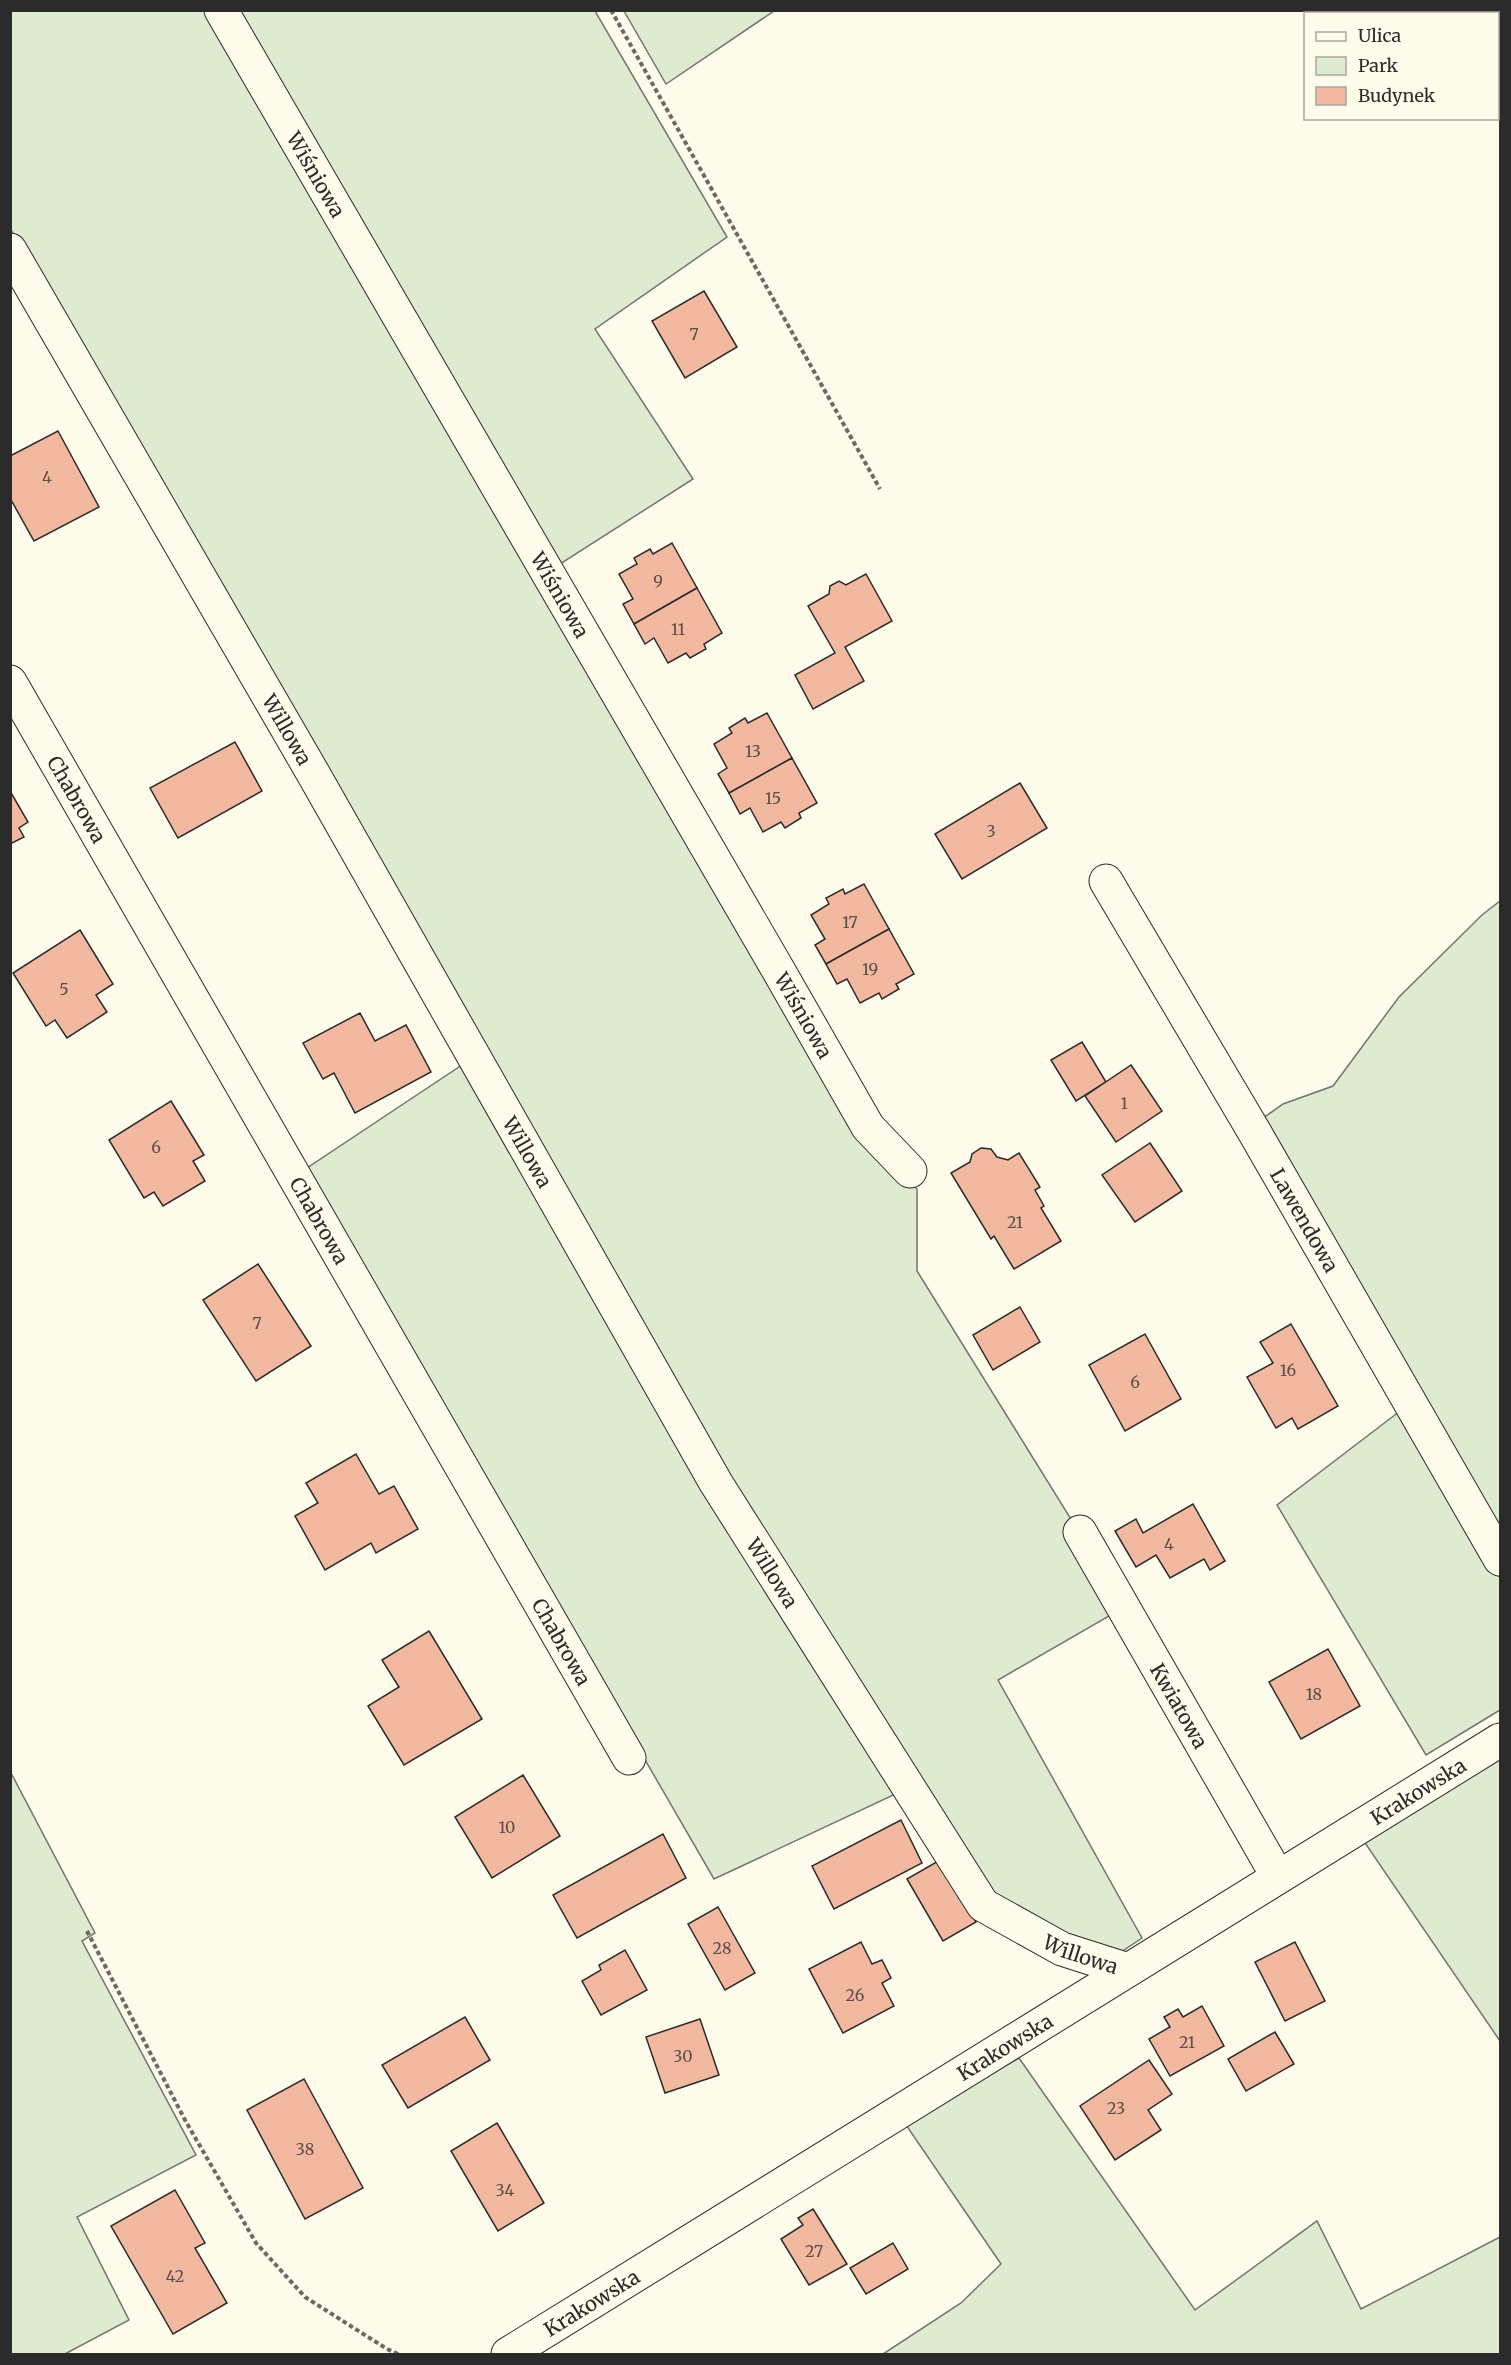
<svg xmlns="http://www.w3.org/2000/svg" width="1511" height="2365" font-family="Merriweather,serif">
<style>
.green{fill:#deebd1;stroke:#74746e;stroke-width:1.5}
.building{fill:#f2b8a0;stroke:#2b2b2b;stroke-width:1.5}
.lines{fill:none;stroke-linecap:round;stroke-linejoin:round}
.street-casing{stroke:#2b2b2b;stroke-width:35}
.secondary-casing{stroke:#2b2b2b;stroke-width:35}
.path{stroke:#6a6964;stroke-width:4;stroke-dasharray:4.5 3;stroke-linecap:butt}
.street{stroke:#fdfbea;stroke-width:33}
.secondary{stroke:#fdfbea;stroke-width:33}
.labels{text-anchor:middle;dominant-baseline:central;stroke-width:4.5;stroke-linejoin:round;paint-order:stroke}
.number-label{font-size:16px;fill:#5d4e48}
.street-label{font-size:20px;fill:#2b2b2b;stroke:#fdfbea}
</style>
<rect width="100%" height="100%" fill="#fdfbea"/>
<g class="green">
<path d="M 10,11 L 211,11 L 860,1135 L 917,1189 L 917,1271 L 1074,1524 L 1116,1612 L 998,1680 L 1142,1938 L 1115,1956 L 987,1896 L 682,1403 L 233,607 L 11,230 Z"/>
<path d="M 236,11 L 595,11 L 727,237 L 595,329 L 693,479 L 557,566 Z"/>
<path d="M 624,11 L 774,11 L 666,84 Z"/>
<path d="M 1500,901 L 1500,1542 L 1259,1121 L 1283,1104 L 1333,1086 L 1399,997 L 1482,915 Z"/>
<path d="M 462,1065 L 902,1791 L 714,1879 L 304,1170 Z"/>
<path d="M 1404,1408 L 1500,1578 L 1500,1710 L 1426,1755 L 1277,1505 Z"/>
<path d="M 1500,1753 L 1500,2041 L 1361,1837 Z"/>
<path d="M 10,1771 L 95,1933 L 82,1941 L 196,2155 L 77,2217 L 129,2320 L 65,2354 L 11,2354 Z"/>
<path d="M 1019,2058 L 1195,2310 L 1317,2221 L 1361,2309 L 1500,2237 L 1500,2354 L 883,2354 L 961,2303 L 1001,2264 L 904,2122 Z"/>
</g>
<g class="building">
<path d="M 704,291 L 737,347 L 685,378 L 652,321 Z"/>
<path d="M 58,431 L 99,507 L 34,541 L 10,498 L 10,456 Z"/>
<path d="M 672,543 L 697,588 L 634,624 L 623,604 L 633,599 L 619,574 L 637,564 L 634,558 L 650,549 L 653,554 Z"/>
<path d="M 866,574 L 892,621 L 845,647 L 864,681 L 813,709 L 795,675 L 835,653 L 808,606 L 829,594 L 830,586 L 839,581 L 846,585 Z"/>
<path d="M 697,588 L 722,633 L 704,644 L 706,649 L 690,658 L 686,653 L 668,663 L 654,638 L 645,644 L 634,624 Z"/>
<path d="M 767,713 L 792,758 L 729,793 L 718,774 L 727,768 L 714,744 L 732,733 L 729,728 L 745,718 L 748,723 Z"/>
<path d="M 235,742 L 262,791 L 178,838 L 150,788 Z"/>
<path d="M 792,758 L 817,803 L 799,813 L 801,818 L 785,828 L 781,822 L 763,832 L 750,808 L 740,814 L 729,793 Z"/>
<path d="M 1020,783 L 1047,828 L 962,879 L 935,834 Z"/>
<path d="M 10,791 L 28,822 L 19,828 L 24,837 L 10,844 Z"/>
<path d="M 864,884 L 889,929 L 826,964 L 815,945 L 825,939 L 811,915 L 829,904 L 826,898 L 843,889 L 845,894 Z"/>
<path d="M 889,929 L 914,974 L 896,984 L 899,989 L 882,999 L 879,993 L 860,1003 L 847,979 L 837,984 L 826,964 Z"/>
<path d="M 80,930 L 113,984 L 96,995 L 107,1012 L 67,1038 L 55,1020 L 46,1026 L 13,973 Z"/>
<path d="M 360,1013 L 375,1041 L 406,1025 L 431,1072 L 355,1113 L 334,1073 L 323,1079 L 303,1043 Z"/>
<path d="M 1082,1042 L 1106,1082 L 1076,1101 L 1051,1060 Z"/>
<path d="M 1131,1065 L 1162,1111 L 1116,1142 L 1085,1096 Z"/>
<path d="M 171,1101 L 204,1155 L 193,1161 L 205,1181 L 163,1206 L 154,1192 L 144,1198 L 109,1140 Z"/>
<path d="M 1150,1143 L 1182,1191 L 1135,1222 L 1102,1175 Z"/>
<path d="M 981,1148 L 991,1149 L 997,1157 L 1008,1160 L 1019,1153 L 1040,1187 L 1035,1190 L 1044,1206 L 1041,1208 L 1061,1241 L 1014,1269 L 994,1236 L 991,1239 L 951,1173 L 970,1162 L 972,1154 Z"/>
<path d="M 258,1264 L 311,1346 L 256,1381 L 203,1300 Z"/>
<path d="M 1020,1307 L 1040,1342 L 993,1370 L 973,1335 Z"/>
<path d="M 1291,1324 L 1338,1406 L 1298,1429 L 1292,1418 L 1276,1428 L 1247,1377 L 1273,1363 L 1260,1342 Z"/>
<path d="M 1145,1334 L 1181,1399 L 1125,1431 L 1089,1365 Z"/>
<path d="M 356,1454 L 379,1494 L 394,1486 L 418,1529 L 376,1553 L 371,1543 L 325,1570 L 295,1516 L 318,1503 L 306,1483 Z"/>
<path d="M 1193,1504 L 1225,1561 L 1210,1570 L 1204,1559 L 1170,1578 L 1156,1555 L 1136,1567 L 1115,1531 L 1136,1519 L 1143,1533 Z"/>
<path d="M 429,1631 L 482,1719 L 404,1765 L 368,1706 L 399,1687 L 382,1660 Z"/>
<path d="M 1328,1649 L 1360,1706 L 1301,1739 L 1269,1682 Z"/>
<path d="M 523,1775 L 560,1836 L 492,1878 L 455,1817 Z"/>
<path d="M 901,1820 L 922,1863 L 834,1909 L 812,1866 Z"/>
<path d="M 663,1834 L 686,1878 L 577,1938 L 553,1895 Z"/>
<path d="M 940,1860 L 976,1922 L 943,1941 L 907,1879 Z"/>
<path d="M 718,1907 L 755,1973 L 725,1990 L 688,1924 Z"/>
<path d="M 861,1942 L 872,1964 L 882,1960 L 891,1978 L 882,1983 L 894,2006 L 843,2033 L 809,1969 Z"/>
<path d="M 1295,1942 L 1325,2001 L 1285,2021 L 1255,1962 Z"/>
<path d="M 625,1950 L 647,1990 L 601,2015 L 582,1981 L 601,1970 L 599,1965 Z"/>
<path d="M 1202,2006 L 1224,2046 L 1170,2076 L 1149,2039 L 1170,2027 L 1164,2017 L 1178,2009 L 1183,2017 Z"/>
<path d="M 465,2017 L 490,2060 L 408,2108 L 382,2065 Z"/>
<path d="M 700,2019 L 719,2075 L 665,2093 L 646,2037 Z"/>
<path d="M 1275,2032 L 1294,2064 L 1246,2091 L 1228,2059 Z"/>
<path d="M 1149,2060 L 1172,2094 L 1148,2110 L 1161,2130 L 1115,2160 L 1080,2106 Z"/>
<path d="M 304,2079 L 363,2188 L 305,2219 L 247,2110 Z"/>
<path d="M 497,2123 L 544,2203 L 498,2231 L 451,2151 Z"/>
<path d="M 175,2190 L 205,2243 L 195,2248 L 227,2303 L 173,2334 L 111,2226 Z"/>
<path d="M 813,2209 L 847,2264 L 809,2285 L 781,2239 L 803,2225 L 798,2218 Z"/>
<path d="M 893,2243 L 908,2269 L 866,2294 L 850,2268 Z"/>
</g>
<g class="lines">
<g class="street-casing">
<g id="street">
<path id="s1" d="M 221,10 L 780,973 L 868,1127 L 910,1171"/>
<path id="s2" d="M 10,250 L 314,775 L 716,1483 L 983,1905 L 1062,1949 L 1128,1970"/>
<path id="s3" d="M 10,682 L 629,1758"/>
<path id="s4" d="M 1106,881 L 1255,1133 L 1500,1559"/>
<path id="s5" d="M 1080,1532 L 1278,1877"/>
</g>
</g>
<g class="secondary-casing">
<g id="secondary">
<path id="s6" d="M 508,2354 L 1500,1740"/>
</g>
</g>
<g class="path">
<path d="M 611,10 L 880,489"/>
<path d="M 87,1931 L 185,2120 L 256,2243 L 305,2297 L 387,2349 L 398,2354"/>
</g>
<use href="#street" class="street"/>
<use href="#secondary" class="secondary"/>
</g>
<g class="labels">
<g class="number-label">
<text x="694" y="334">7</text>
<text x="47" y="477">4</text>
<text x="658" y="581">9</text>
<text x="678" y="629">11</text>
<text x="753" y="751">13</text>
<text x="773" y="798">15</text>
<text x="991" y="831">3</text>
<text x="850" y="922">17</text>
<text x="870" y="969">19</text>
<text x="64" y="989">5</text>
<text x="1124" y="1103">1</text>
<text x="156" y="1147">6</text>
<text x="1015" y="1222">21</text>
<text x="257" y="1323">7</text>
<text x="1288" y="1370">16</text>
<text x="1135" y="1382">6</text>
<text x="1169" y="1544">4</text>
<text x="1314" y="1694">18</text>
<text x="507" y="1827">10</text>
<text x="722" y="1948">28</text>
<text x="855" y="1995">26</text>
<text x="1187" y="2042">21</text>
<text x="683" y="2056">30</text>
<text x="1116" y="2108">23</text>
<text x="305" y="2149">38</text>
<text x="505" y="2190">34</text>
<text x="814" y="2251">27</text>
<text x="175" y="2276">42</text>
</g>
<g class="street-label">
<text stroke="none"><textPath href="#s1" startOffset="190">Wiśniowa</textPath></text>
<text stroke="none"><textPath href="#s1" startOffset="676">Wiśniowa</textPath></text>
<text stroke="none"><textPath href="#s2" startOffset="554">Willowa</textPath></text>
<text stroke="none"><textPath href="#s3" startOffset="135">Chabrowa</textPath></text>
<text stroke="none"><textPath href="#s1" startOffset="1162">Wiśniowa</textPath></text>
<text stroke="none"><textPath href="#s2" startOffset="1040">Willowa</textPath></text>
<text stroke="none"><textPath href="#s4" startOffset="393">Lawendowa</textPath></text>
<text stroke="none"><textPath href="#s3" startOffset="621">Chabrowa</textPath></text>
<text stroke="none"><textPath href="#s2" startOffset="1527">Willowa</textPath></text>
<text stroke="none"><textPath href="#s3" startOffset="1107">Chabrowa</textPath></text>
<text stroke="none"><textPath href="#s5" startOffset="200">Kwiatowa</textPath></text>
<text stroke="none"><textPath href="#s6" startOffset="1070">Krakowska</textPath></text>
<text stroke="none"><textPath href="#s2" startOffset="2030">Willowa</textPath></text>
<text stroke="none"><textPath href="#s6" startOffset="584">Krakowska</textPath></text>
<text stroke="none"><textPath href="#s6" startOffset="98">Krakowska</textPath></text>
</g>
</g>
<rect width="1511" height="2365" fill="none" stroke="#2b2b2b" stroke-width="24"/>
<rect x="1304" y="12" width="195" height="108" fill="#fdfbea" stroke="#a9a89e" stroke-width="1.5"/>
<rect x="1316" y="32" width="30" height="9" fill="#fdfbea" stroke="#a9a89e" stroke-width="1.5"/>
<text x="1358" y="42" font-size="18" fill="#2b2b2b">Ulica</text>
<rect x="1316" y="57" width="30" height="18" fill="#deebd1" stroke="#a9a89e" stroke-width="1.5"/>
<text x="1358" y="72" font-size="18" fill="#2b2b2b">Park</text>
<rect x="1316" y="87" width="30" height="18" fill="#f2b8a0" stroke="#a9a89e" stroke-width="1.5"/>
<text x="1358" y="102" font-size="18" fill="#2b2b2b">Budynek</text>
</svg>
